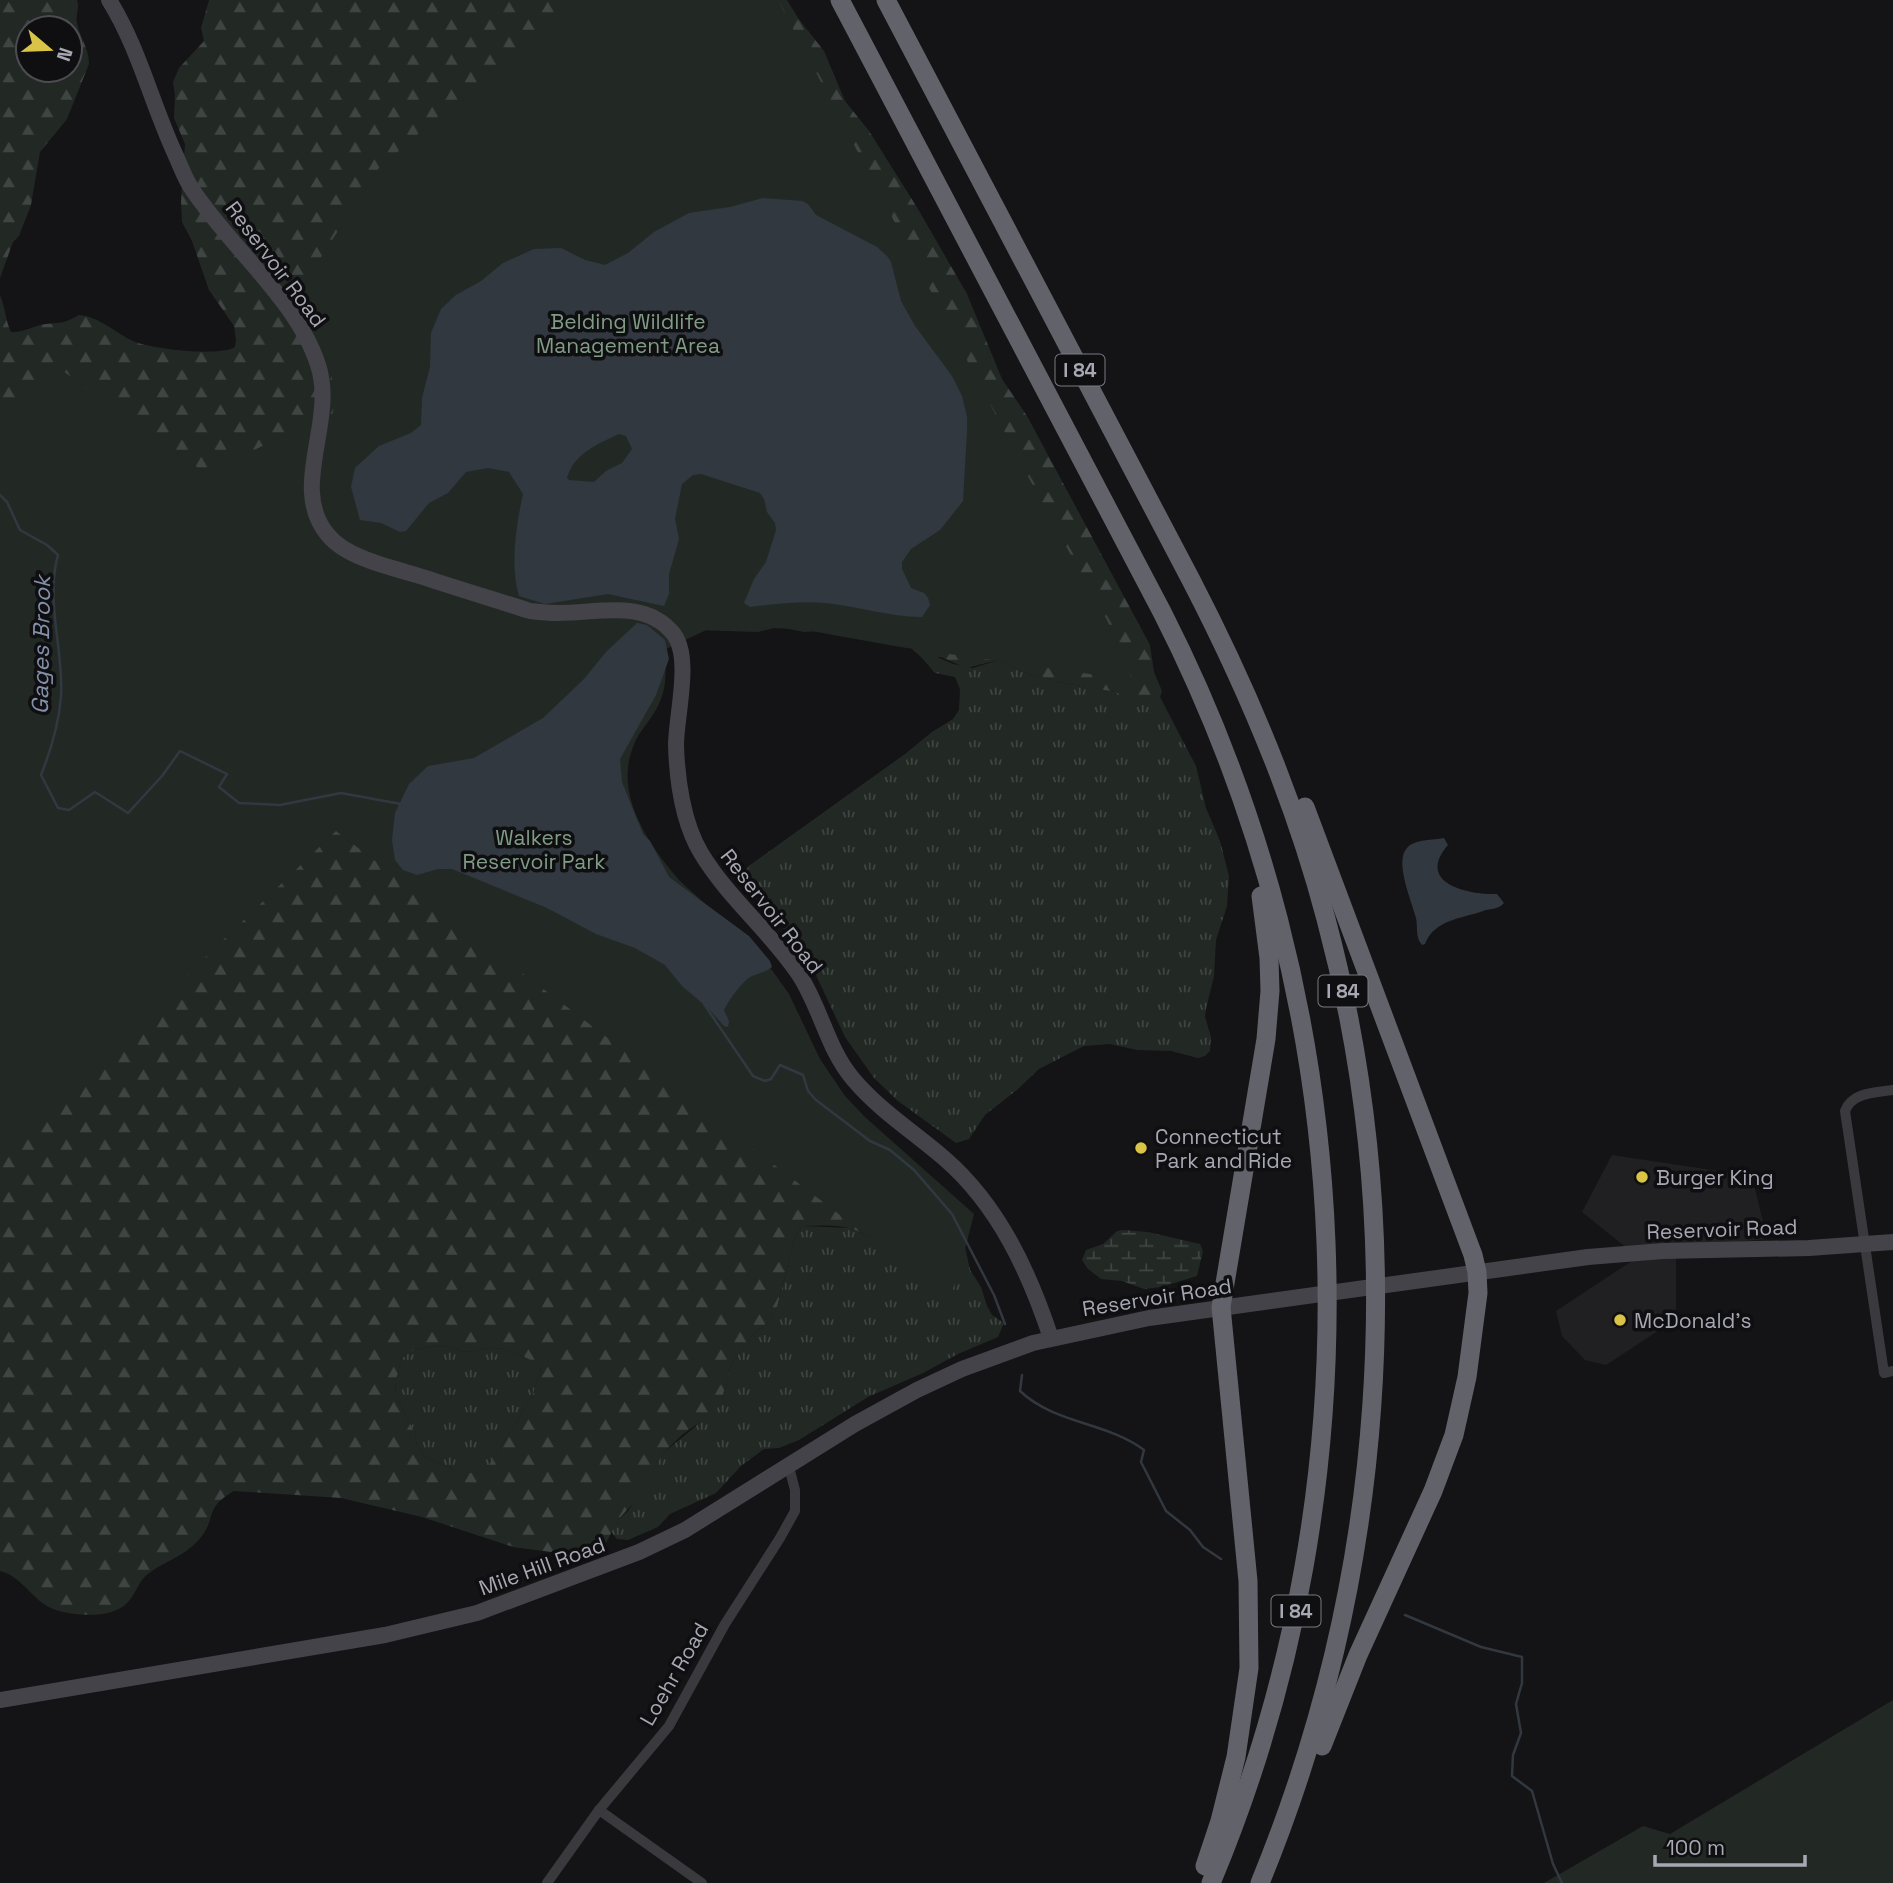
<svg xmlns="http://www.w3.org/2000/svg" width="1893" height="1883" font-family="'Space Grotesk',sans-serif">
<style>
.built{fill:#202022}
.grass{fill:url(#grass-tufts)}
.forest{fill:url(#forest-firs);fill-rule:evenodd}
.wetland{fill:url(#wetland-marsh)}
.green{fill:#222925}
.water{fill:#323840;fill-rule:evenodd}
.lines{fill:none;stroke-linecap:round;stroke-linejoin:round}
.stream{stroke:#323840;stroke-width:2.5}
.street{stroke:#3a3a3e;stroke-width:10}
.secondary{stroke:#434349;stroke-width:16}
.highway{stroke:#62626a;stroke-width:19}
.poi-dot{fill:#dac447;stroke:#0f0e10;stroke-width:2.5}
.labels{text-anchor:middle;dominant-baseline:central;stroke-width:7;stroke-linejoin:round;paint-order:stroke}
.shield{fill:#0f0e10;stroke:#797a82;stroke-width:2}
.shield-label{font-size:19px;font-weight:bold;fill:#a7a8b3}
.street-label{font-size:21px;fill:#a7a8b3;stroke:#0f0e10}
.park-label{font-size:21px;fill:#809c87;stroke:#0f0e10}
.poi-label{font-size:21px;fill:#a7a8b3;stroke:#0f0e10;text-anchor:start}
.water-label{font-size:23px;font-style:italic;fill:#8290aa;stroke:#0f0e10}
</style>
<defs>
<pattern id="grass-tufts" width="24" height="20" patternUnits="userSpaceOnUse" patternTransform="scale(1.75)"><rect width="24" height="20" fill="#222925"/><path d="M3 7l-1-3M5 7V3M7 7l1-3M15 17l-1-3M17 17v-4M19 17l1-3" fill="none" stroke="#3f4542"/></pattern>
<pattern id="forest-firs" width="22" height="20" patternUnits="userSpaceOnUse" patternTransform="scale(1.75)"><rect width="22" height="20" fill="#222925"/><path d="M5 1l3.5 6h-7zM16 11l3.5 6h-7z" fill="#3f4542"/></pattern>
<pattern id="wetland-marsh" width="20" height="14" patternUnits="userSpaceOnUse" patternTransform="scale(1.75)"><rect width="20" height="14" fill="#222925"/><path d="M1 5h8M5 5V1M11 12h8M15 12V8" fill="none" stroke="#3f4542"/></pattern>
</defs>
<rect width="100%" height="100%" fill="#141315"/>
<path class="built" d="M 1612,1155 L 1752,1176 L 1767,1239 L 1676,1248 L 1676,1310 L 1661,1329 L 1606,1365 L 1585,1360 L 1562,1336 L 1556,1311 L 1638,1257 L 1582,1212 Z"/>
<g class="grass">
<path d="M 935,656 L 953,664 L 973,668 L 999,660 L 1023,672 L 1063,683 L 1117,692 L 1128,699 L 1155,701 L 1160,697 L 1196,766 L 1206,808 L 1220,841 L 1229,876 L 1227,906 L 1216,940 L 1214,976 L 1206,1009 L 1205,1017 L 1211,1037 L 1210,1051 L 1205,1056 L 1198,1058 L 1171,1051 L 1137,1050 L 1110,1044 L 1084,1046 L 1039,1069 L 1018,1089 L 985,1115 L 969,1139 L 956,1143 L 898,1101 L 874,1078 L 845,1037 L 809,960 L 768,909 L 744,889 L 741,876 L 750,865 L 905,754 L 932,732 L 953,719 L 959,710 L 960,689 L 955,677 L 935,673 L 922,658 Z"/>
<path d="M 802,1226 L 850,1228 L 869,1237 L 896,1241 L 961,1260 L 965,1247 L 970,1270 L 981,1287 L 987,1306 L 992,1315 L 1004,1323 L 998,1337 L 958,1354 L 923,1373 L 868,1397 L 799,1440 L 779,1448 L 764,1449 L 741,1466 L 716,1493 L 670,1514 L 658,1527 L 628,1540 L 617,1539 L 611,1532 L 618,1520 L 628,1511 L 664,1452 L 695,1427 L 722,1399 L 729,1370 L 735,1358 L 751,1337 L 771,1319 L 777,1307 L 795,1237 Z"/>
<path d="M 441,1345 L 466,1352 L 492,1348 L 506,1349 L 531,1360 L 541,1369 L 532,1397 L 489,1465 L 476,1473 L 462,1473 L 425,1457 L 417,1446 L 415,1433 L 396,1396 L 395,1381 L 403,1357 L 414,1350 Z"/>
</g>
<g class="forest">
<path d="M 0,0 L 77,0 C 80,8 75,15 77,23 C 80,38 89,48 89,64 L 67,119 L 40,152 L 31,205 L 19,236 L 13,242 L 0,278 ZM 70,28 L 70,70 L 28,70 L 28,28 Z"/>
<path d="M 209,0 L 667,0 L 674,58 L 683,69 L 697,66 L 719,48 L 732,42 L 741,31 L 745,18 L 739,5 L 734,0 L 787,0 L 798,18 L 824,51 L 845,101 L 869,131 L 918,209 L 967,294 L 1002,379 L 1027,416 L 1150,645 L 1154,672 L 1162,691 L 1160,697 L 1155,701 L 1141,703 L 1128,699 L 1116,692 L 1063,683 L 1023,672 L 999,660 L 966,668 L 941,657 L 922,658 L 907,644 L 878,634 L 831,630 L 804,632 L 778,627 L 758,632 L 695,630 L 664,606 L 669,594 L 669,574 L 679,539 L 675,519 L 680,491 L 687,479 L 693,475 L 707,475 L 760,493 L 764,499 L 767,512 L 775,523 L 776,530 L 766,562 L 754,579 L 744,603 L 750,607 C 774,604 801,601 825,603 C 858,606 889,617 922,617 C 942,599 921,597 911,587 C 907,583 900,569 902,563 C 910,537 963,527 964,494 C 965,489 963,484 963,478 C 964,451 970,427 963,400 C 952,362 917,336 901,301 C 895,288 897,267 887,256 C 871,237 840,229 819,217 C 808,211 808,201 794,199 C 783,198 768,196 757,198 C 748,201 741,205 732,207 C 718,210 703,209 690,213 C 678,217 664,226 653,233 C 636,243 624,260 605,265 L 585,260 L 561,248 L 534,249 L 503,263 L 481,281 L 456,295 L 441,308 L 431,333 L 430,367 L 422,398 L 421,425 C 409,435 395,438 382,445 C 375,449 371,456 365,460 C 343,476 351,498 360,520 L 381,523 L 400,532 L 406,531 L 429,503 L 448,493 L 466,472 L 488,468 L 508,472 L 523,494 L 519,514 L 515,568 L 520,612 L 551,626 L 578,619 L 600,617 L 634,624 L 606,652 L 584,679 L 543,718 L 474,758 L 434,764 L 417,774 L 402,795 L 395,813 L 392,840 L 395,860 L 403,870 L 409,873 L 417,875 L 438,869 L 452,869 L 484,881 L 547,908 L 596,934 L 635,948 L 665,965 L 682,986 L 708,1008 L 724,1026 L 733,1059 L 745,1084 L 757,1101 L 769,1109 L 819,1176 L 830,1184 L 863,1193 L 886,1206 L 925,1214 L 938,1229 L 964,1240 L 962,1266 C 943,1278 924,1256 909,1247 C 897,1240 885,1240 872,1238 C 865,1236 859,1231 852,1229 C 837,1224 818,1226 802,1226 L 795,1237 L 777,1307 L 771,1319 L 751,1337 L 735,1358 L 729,1370 L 722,1399 L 716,1411 L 683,1434 L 664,1452 L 636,1500 L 618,1520 L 606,1543 L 596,1553 L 569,1556 L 551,1552 L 513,1547 L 422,1517 L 341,1498 L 234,1491 C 204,1508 217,1517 201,1537 C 186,1556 167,1560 149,1573 C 138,1581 136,1594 127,1603 C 112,1619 75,1616 56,1610 C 33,1603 24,1577 0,1571 L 0,295 C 5,307 6,323 11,332 C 24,333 34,325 46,324 C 63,322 63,324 79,315 C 100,317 114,332 133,341 C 150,349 220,357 235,347 L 236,340 L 234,326 L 209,290 L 192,241 L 182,222 L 181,201 L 185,144 L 174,118 L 175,96 L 173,82 L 179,68 L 204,41 L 201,28 ZM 441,1345 L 466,1352 L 492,1348 L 506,1349 L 531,1360 L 541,1369 L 532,1397 L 489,1465 L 476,1473 L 462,1473 L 425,1457 L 417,1446 L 415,1433 L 396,1396 L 395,1382 L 403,1357 L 414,1350 Z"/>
</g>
<path class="wetland" d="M 1123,1230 L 1148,1232 L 1200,1244 L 1203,1251 L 1197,1276 L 1161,1287 L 1144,1289 L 1122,1281 L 1101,1279 L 1088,1269 L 1082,1260 L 1086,1250 L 1103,1244 L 1117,1231 Z"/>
<g class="green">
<path d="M 572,0 L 778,0 L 1041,501 L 1108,622 L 1132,680 L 900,647 L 800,629 L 715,626 L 664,650 C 667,673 667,693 654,713 C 649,722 641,730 636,740 C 611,791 647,842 679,880 L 762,956 L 789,994 L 820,1059 L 845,1096 L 866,1118 L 974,1214 L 959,1273 L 949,1298 L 336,831 L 0,1155 L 0,411 L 56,366 L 205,473 L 333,413 C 338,369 319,332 294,299 L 378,169 Z"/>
<path d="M 1893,1700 L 1893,1883 L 1544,1883 L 1643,1826 L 1670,1834 Z"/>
</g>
<g class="water">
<path d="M 763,198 L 802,201 L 808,204 L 816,215 L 877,247 L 887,256 L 891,262 L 901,301 L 915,326 L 952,376 L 962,396 L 967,417 L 967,431 L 963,501 L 940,530 L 911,549 L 902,562 L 902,569 L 911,588 L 924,593 L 928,598 L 930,605 L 922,617 C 889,617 858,606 825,603 C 801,601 774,604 750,607 L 744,603 L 754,579 L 766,562 L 776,530 L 775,523 L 767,512 L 764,499 L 760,493 L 701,474 L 693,475 L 682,484 L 675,519 L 679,539 L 669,574 L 669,594 L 664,606 L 608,594 L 545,604 L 519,596 C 510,565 516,526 523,494 L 509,472 L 488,468 L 466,472 L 448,493 L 429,503 L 406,531 L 400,532 L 381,523 L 360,520 L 351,487 L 355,468 L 379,446 L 411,433 L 421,425 L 422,398 L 430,367 L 431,333 L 441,309 L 456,295 L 481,281 L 503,263 L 534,249 L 561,248 L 585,260 L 605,265 L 628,253 L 654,232 L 689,213 L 730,207 ZM 619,434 L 626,436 L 632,449 L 622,463 L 606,471 L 594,482 L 569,480 L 567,478 C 574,453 598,444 619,434 Z"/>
<path d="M 637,623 L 647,625 L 665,640 L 669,659 L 656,695 L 620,759 L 622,782 L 643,834 L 650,841 L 669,877 L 749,936 L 770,961 L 772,967 C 765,973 757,973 750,977 C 740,984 729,1000 724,1010 L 729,1021 L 728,1027 L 724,1026 L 708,1008 L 682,986 L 665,965 L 635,948 L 596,934 L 547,908 L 452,869 L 438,869 L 417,875 L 403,870 L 395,860 L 392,840 L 395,813 L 409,784 L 428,766 L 474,758 L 543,718 L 584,679 L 606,652 Z"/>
<path d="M 1444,838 L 1448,845 C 1415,883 1468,895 1497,894 L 1504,903 C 1498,910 1492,908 1483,911 C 1461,919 1435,919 1425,944 L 1422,945 C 1415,937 1418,928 1416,918 C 1412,902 1394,861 1407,848 C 1414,839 1434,840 1444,838 Z"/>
</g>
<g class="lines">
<g class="stream">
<path d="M 0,495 L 7,502 L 20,530 L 47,545 L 58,555 C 45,600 64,652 61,696 C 59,724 51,750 41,775 L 58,808 L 69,810 L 95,792 L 128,813 L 162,776 L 180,751 L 227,774 L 219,787 L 239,803 L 280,805 L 341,793 L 401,804"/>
<path d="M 704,1004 L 753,1076 L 765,1081 L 771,1079 L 780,1065 L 803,1075 L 808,1091 L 816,1100 L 870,1141 L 890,1150 L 914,1170 L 952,1214 L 994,1295 L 1005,1324"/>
<path d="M 1022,1375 L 1020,1391 C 1055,1424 1107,1422 1144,1450 L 1141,1462 L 1166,1511 L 1190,1530 L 1203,1547 L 1221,1559"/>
<path d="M 1405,1615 L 1481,1647 L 1522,1657 L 1522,1683 L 1516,1704 L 1521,1733 L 1513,1755 L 1512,1776 L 1532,1791 L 1553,1864 L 1562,1883"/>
</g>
<g class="street">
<path d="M 1893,1090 C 1875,1093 1852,1092 1845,1111 L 1884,1373 L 1893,1371"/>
<path d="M 599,1810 L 702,1883"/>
<path d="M 547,1883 L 599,1810 L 669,1726 L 725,1624 L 780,1538 L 795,1511 L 795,1490 L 789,1467"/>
</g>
<g class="secondary">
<path d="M 109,0 C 139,48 152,105 176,156 C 181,167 185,179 192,189 C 229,246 298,301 318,365 C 337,422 288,488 328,535 C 348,560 399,569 429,579 C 462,590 496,600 530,611 C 539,612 548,613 556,613 C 594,614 643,598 672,632 C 693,655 676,715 676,745 C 677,779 683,823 701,853 C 728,898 771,932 800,976 C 821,1009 828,1050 853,1079 C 880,1111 914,1132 945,1159 C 999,1206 1029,1272 1051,1338"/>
<path d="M 0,1700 L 385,1635 L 477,1613 L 639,1552 L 685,1530 L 855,1424 L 917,1390 L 962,1369 L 1033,1343 L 1149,1318 L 1588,1257 L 1663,1251 L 1809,1248 L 1893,1242"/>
</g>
<g class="highway">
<path d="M 840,0 L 1162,612 C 1363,1006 1382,1476 1211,1883"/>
<path d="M 886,0 L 1191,580 C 1247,688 1295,801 1326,919 C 1411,1237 1385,1579 1260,1883"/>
<path d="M 1305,807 L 1473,1255 L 1477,1272 L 1478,1293 L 1467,1377 L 1454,1435 L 1433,1491 L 1358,1655 L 1322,1746"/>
<path d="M 1205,1866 L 1220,1821 L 1236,1757 L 1249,1668 L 1248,1581 L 1221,1307 L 1266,1039 L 1270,991 L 1269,958 L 1261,896"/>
</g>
</g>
<g class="poi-dot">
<circle cx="1141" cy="1148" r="7"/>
<circle cx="1642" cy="1177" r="7"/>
<circle cx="1620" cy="1320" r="7"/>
</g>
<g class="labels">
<g class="shield">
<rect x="1055.5" y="354.5" width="49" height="31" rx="5"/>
<rect x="1318.5" y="975.5" width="49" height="31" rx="5"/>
<rect x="1271.5" y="1595.5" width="49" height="31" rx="5"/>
</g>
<g class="shield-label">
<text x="1080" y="370">I 84</text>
<text x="1343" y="991">I 84</text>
<text x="1296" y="1611">I 84</text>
</g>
<g class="street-label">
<text transform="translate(276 264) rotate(53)">Reservoir Road</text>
<text transform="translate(772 911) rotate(52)">Reservoir Road</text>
<text transform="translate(1722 1229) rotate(-2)">Reservoir Road</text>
<text transform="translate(1157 1297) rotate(-9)">Reservoir Road</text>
<text transform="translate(542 1566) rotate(-20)">Mile Hill Road</text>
<text transform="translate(674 1674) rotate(-60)">Loehr Road</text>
</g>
<g class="park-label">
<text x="628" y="321">Belding Wildlife<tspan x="628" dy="24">Management Area</tspan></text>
<text x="534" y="837">Walkers<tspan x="534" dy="24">Reservoir Park</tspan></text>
</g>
<g class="poi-label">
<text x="1155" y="1136">Connecticut<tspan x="1155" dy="24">Park and Ride</tspan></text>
<text x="1656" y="1177">Burger King</text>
<text x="1634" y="1320">McDonald's</text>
</g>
<g class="water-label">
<text transform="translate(41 645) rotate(-89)">Gages Brook</text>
</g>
</g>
<g transform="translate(49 49) rotate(109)"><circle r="33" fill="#0f0e10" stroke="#4c4c51" stroke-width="2"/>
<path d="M0-5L12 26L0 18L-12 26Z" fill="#dac447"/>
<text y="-10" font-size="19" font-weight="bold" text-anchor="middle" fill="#a7a8b3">N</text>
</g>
<path d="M1655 1855v10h150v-10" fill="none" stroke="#a7a8b3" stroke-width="3.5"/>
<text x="1666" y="1855" font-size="21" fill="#a7a8b3" stroke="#0f0e10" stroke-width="5" paint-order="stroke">100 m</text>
</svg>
